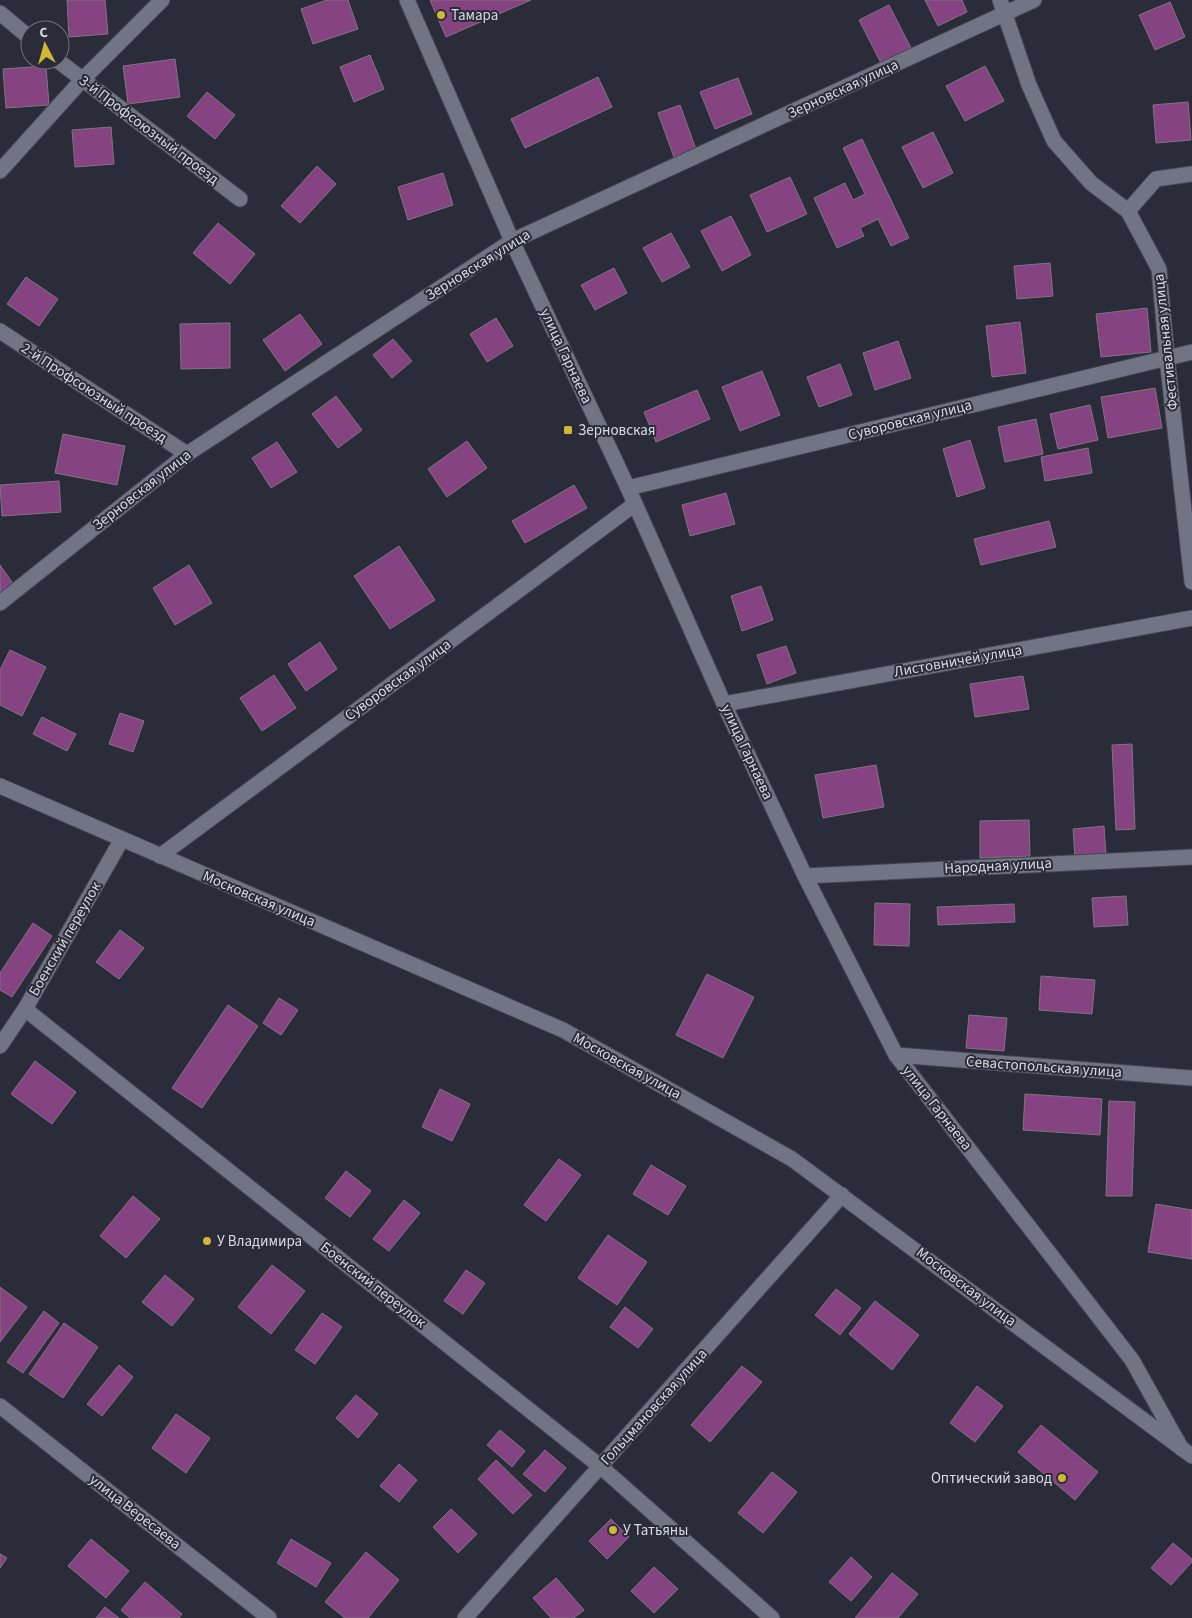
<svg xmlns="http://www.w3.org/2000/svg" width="1192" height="1618" font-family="'Source Sans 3',sans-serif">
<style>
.building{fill:#864381;stroke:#817480}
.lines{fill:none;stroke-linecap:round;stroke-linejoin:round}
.minor-casing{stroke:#464753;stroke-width:17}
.minor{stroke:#717483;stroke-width:15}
.poi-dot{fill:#d0b736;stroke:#2a2c39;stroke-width:2}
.labels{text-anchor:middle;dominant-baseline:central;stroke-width:4;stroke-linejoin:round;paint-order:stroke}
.poi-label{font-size:15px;fill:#d9dae3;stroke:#2a2c39;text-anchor:start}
.street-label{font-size:15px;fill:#d9dae3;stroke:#2a2c39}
</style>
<rect width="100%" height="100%" fill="#2a2c39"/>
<g class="building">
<path d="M 67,0 L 105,0 L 108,34 L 69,37 Z"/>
<path d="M 327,0 L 348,0 L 358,29 L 313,44 L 301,9 Z"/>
<path d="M 430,0 L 531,0 L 446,37 Z"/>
<path d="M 925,0 L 962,0 L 967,12 L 938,26 Z"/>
<path d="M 1170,2 L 1185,37 L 1155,50 L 1139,15 Z"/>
<path d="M 889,5 L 911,48 L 881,63 L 859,20 Z"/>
<path d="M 370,55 L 384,89 L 354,102 L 340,67 Z"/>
<path d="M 175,59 L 180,97 L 128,104 L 123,66 Z"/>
<path d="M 46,66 L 49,105 L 6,108 L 3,69 Z"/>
<path d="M 985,66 L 1004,101 L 965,121 L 946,86 Z"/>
<path d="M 598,77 L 612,107 L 525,148 L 511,119 Z"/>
<path d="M 738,78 L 752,114 L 715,129 L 700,92 Z"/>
<path d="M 207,92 L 235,115 L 215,139 L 187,116 Z"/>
<path d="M 1188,102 L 1191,140 L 1156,143 L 1153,105 Z"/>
<path d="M 680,105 L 697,152 L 675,160 L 658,113 Z"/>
<path d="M 111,127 L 114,164 L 75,167 L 72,130 Z"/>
<path d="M 933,132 L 953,173 L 923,188 L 902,147 Z"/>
<path d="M 862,139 L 909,238 L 891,246 L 878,219 L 860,228 L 864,236 L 837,248 L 814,198 L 845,183 L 853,200 L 865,194 L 843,148 Z"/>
<path d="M 317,166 L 336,184 L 300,223 L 281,206 Z"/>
<path d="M 443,173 L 453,205 L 408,220 L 398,187 Z"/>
<path d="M 790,177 L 807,214 L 767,232 L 750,195 Z"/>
<path d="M 731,216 L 751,255 L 722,271 L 701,231 Z"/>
<path d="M 218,223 L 255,254 L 230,284 L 193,253 Z"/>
<path d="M 671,233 L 690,267 L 662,282 L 643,248 Z"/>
<path d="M 1050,263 L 1053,296 L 1017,299 L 1014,266 Z"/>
<path d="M 614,268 L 627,293 L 595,310 L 581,285 Z"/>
<path d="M 26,277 L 58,299 L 39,326 L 7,304 Z"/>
<path d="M 1147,308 L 1151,352 L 1101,357 L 1096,314 Z"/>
<path d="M 300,314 L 322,344 L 285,371 L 263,340 Z"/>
<path d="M 496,318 L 513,346 L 487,362 L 470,334 Z"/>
<path d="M 1020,322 L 1026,373 L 992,377 L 986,326 Z"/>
<path d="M 230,323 L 230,368 L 181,369 L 180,324 Z"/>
<path d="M 393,339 L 412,361 L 392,378 L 373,355 Z"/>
<path d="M 898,341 L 911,378 L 875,390 L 863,353 Z"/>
<path d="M 840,364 L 852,395 L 819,407 L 807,377 Z"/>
<path d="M 762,371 L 780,415 L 740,431 L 722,387 Z"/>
<path d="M 1155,388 L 1162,428 L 1108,438 L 1101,397 Z"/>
<path d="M 697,390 L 710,419 L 656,442 L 644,412 Z"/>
<path d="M 336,396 L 362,430 L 338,448 L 312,414 Z"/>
<path d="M 1090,405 L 1098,440 L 1058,449 L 1050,414 Z"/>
<path d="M 1036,419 L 1043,454 L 1005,462 L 998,427 Z"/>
<path d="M 63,434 L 125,446 L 117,485 L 55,473 Z"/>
<path d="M 970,440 L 985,488 L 957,497 L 943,449 Z"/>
<path d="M 467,441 L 487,468 L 447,497 L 428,469 Z"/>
<path d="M 277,442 L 297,472 L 271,488 L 252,458 Z"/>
<path d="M 1088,448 L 1092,473 L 1045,481 L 1041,457 Z"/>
<path d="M 59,481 L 61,512 L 2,516 L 0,485 Z"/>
<path d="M 574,485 L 587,508 L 525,543 L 512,521 Z"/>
<path d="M 726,493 L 735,524 L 690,536 L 682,505 Z"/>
<path d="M 1049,521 L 1056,547 L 981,565 L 974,539 Z"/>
<path d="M 399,546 L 435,600 L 390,629 L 354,576 Z"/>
<path d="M 0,565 L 14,585 L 0,595 Z"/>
<path d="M 189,565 L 212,603 L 175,625 L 153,588 Z"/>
<path d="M 761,586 L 773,620 L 742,631 L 731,596 Z"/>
<path d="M 320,642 L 337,669 L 306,691 L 288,664 Z"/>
<path d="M 786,646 L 796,673 L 767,684 L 757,655 Z"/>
<path d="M 10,650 L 46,667 L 22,716 L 0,705 L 0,670 Z"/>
<path d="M 274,675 L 296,708 L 262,731 L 240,698 Z"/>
<path d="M 1023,676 L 1029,709 L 975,717 L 970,684 Z"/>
<path d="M 120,713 L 144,721 L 133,752 L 109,744 Z"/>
<path d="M 42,717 L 76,734 L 67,751 L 33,734 Z"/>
<path d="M 1132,744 L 1135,829 L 1116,830 L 1112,745 Z"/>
<path d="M 876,765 L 884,807 L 823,818 L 815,775 Z"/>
<path d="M 1029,820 L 1030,856 L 980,858 L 980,821 Z"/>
<path d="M 1104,826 L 1106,855 L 1075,858 L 1073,829 Z"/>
<path d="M 1126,896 L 1128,925 L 1094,927 L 1092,898 Z"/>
<path d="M 875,903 L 910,904 L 909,946 L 874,945 Z"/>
<path d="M 1014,904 L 1015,922 L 938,925 L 937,907 Z"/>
<path d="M 33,923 L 52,936 L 12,997 L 0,990 L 0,973 Z"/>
<path d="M 120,930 L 144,948 L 119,979 L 96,962 Z"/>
<path d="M 707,974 L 754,997 L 723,1058 L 676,1035 Z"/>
<path d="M 1041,976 L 1095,980 L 1092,1014 L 1039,1010 Z"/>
<path d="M 279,998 L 298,1010 L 281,1035 L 263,1023 Z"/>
<path d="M 228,1005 L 258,1026 L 202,1108 L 172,1088 Z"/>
<path d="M 969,1015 L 1007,1018 L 1004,1051 L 966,1048 Z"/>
<path d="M 35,1061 L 76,1092 L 52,1124 L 11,1094 Z"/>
<path d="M 440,1089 L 470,1104 L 452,1141 L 422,1127 Z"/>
<path d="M 1025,1094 L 1102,1099 L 1100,1135 L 1023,1130 Z"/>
<path d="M 1109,1101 L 1135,1102 L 1132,1196 L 1106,1196 Z"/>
<path d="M 559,1159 L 581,1175 L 546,1221 L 524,1205 Z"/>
<path d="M 651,1165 L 686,1186 L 668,1215 L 633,1194 Z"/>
<path d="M 346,1171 L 371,1191 L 350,1217 L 325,1198 Z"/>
<path d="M 133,1196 L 160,1219 L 126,1258 L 100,1236 Z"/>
<path d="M 404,1200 L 420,1213 L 389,1251 L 373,1239 Z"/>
<path d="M 1156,1204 L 1192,1210 L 1192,1259 L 1148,1252 Z"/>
<path d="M 608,1235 L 647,1262 L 617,1305 L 578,1278 Z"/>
<path d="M 272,1265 L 305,1291 L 271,1334 L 238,1307 Z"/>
<path d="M 466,1270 L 485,1283 L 463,1314 L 444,1301 Z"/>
<path d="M 165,1275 L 194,1299 L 172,1326 L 142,1302 Z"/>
<path d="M 0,1287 L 27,1307 L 0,1342 Z"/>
<path d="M 836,1289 L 861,1308 L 840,1335 L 815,1315 Z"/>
<path d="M 875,1301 L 919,1335 L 892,1370 L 849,1334 Z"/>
<path d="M 625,1307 L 653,1329 L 638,1348 L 610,1327 Z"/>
<path d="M 44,1311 L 59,1323 L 23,1373 L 7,1362 Z"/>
<path d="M 322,1313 L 342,1327 L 315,1364 L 295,1350 Z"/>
<path d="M 64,1323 L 98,1347 L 63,1398 L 29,1374 Z"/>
<path d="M 119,1365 L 133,1377 L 102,1416 L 87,1404 Z"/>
<path d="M 742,1366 L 762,1382 L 710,1442 L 691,1425 Z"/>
<path d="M 977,1386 L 1003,1406 L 975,1442 L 950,1423 Z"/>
<path d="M 356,1395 L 378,1414 L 358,1438 L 336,1418 Z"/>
<path d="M 176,1414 L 210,1438 L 186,1473 L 152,1448 Z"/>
<path d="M 1041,1425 L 1098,1472 L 1075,1500 L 1018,1452 Z"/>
<path d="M 500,1430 L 525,1451 L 512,1467 L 487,1445 Z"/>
<path d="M 545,1450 L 566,1468 L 545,1492 L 523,1474 Z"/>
<path d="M 496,1460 L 532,1495 L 513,1514 L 478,1479 Z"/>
<path d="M 399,1464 L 417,1480 L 399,1502 L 380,1486 Z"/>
<path d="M 772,1472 L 797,1492 L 763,1533 L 738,1513 Z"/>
<path d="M 451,1509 L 477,1534 L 458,1553 L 433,1527 Z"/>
<path d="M 611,1519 L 629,1537 L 607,1559 L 589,1541 Z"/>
<path d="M 91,1539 L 129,1571 L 106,1598 L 68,1566 Z"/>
<path d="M 291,1539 L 331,1563 L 316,1587 L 277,1563 Z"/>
<path d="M 1173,1543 L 1192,1559 L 1192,1562 L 1171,1585 L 1151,1568 Z"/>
<path d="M 366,1552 L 399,1580 L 368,1618 L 345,1618 L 325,1602 Z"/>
<path d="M 0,1554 L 7,1558 L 0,1568 Z"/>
<path d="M 851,1557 L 872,1577 L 851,1601 L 829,1582 Z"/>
<path d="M 654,1567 L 678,1589 L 654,1613 L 631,1591 Z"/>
<path d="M 892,1573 L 918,1594 L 898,1618 L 855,1618 Z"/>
<path d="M 556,1578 L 584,1610 L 574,1618 L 551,1618 L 533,1598 Z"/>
<path d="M 145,1582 L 182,1614 L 179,1618 L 130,1618 L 121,1610 Z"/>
<path d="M 105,1607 L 119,1618 L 96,1618 Z"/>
</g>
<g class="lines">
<g class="minor-casing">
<g id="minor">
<path d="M 407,0 L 512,241 L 628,488 L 724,704 L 805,876 L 896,1055 L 1132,1360 L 1181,1448"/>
<path d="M 1000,0 L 1029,85 L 1054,141 L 1091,183 L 1128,211 L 1159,269 L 1167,358 L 1192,582"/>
<path d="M 0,13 L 30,38"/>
<path d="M 57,60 L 240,199"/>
<path d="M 0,171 L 82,80 L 162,0"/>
<path d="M 1128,211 L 1156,179 L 1192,174"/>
<path d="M 0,331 L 187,454"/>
<path d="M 628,488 L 1192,352"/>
<path d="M 0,603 L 187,454 L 512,241 L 1034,0"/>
<path d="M 724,704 L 1192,618"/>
<path d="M 0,786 L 563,1030 L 792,1159 L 1192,1456"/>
<path d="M 122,839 L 25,1009 L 601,1467 L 772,1618"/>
<path d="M 160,856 L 635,504"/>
<path d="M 805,876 L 1192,857"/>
<path d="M 0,1046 L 25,1009"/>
<path d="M 896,1055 L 1192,1078"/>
<path d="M 0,1406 L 269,1618"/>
<path d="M 465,1618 L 842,1195"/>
</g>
</g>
<use href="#minor" class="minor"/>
</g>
<g class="poi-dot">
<circle cx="441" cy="15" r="5"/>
<rect x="563" y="425" width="10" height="10" rx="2.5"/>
<circle cx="207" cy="1241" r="5"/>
<circle cx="1062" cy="1478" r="5"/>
<circle cx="613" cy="1530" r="5"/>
</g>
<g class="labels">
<g class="poi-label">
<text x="451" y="15">Тамара</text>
<text x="578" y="430">Зерновская</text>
<text x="217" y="1241">У Владимира</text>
<text x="1052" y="1478" text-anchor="end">Оптический завод</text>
<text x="623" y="1530">У Татьяны</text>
</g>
<g class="street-label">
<text transform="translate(843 89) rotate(-25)">Зерновская улица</text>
<text transform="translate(149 130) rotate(37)">3-й Профсоюзный проезд</text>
<text transform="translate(478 265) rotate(-32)">Зерновская улица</text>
<text transform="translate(1166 342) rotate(-96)">Фестивальная улица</text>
<text transform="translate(566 356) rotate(65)">улица Гарнаева</text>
<text transform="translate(94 393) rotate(33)">2-й Профсоюзный проезд</text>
<text transform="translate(910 420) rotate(-14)">Суворовская улица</text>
<text transform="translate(142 490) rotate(-38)">Зерновская улица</text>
<text transform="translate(958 661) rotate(-10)">Листовничей улица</text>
<text transform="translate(398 680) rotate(-36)">Суворовская улица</text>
<text transform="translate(747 752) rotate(65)">улица Гарнаева</text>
<text transform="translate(998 866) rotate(-3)">Народная улица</text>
<text transform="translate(259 899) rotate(23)">Московская улица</text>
<text transform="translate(65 939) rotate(-60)">Боенский переулок</text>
<text transform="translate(627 1066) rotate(29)">Московская улица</text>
<text transform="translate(1044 1067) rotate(4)">Севастопольская улица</text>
<text transform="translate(937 1108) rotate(52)">улица Гарнаева</text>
<text transform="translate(373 1285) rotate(38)">Боенский переулок</text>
<text transform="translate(966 1287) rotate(37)">Московская улица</text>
<text transform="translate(654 1407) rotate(-48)">Гольцмановская улица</text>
<text transform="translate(135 1512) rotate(38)">улица Вересаева</text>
</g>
</g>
<g transform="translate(45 45) rotate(354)"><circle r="24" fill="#2a2c39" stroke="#70727d"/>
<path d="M0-4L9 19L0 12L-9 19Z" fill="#d0b736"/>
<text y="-8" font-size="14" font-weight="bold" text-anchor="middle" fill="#d9dae3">С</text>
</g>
</svg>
